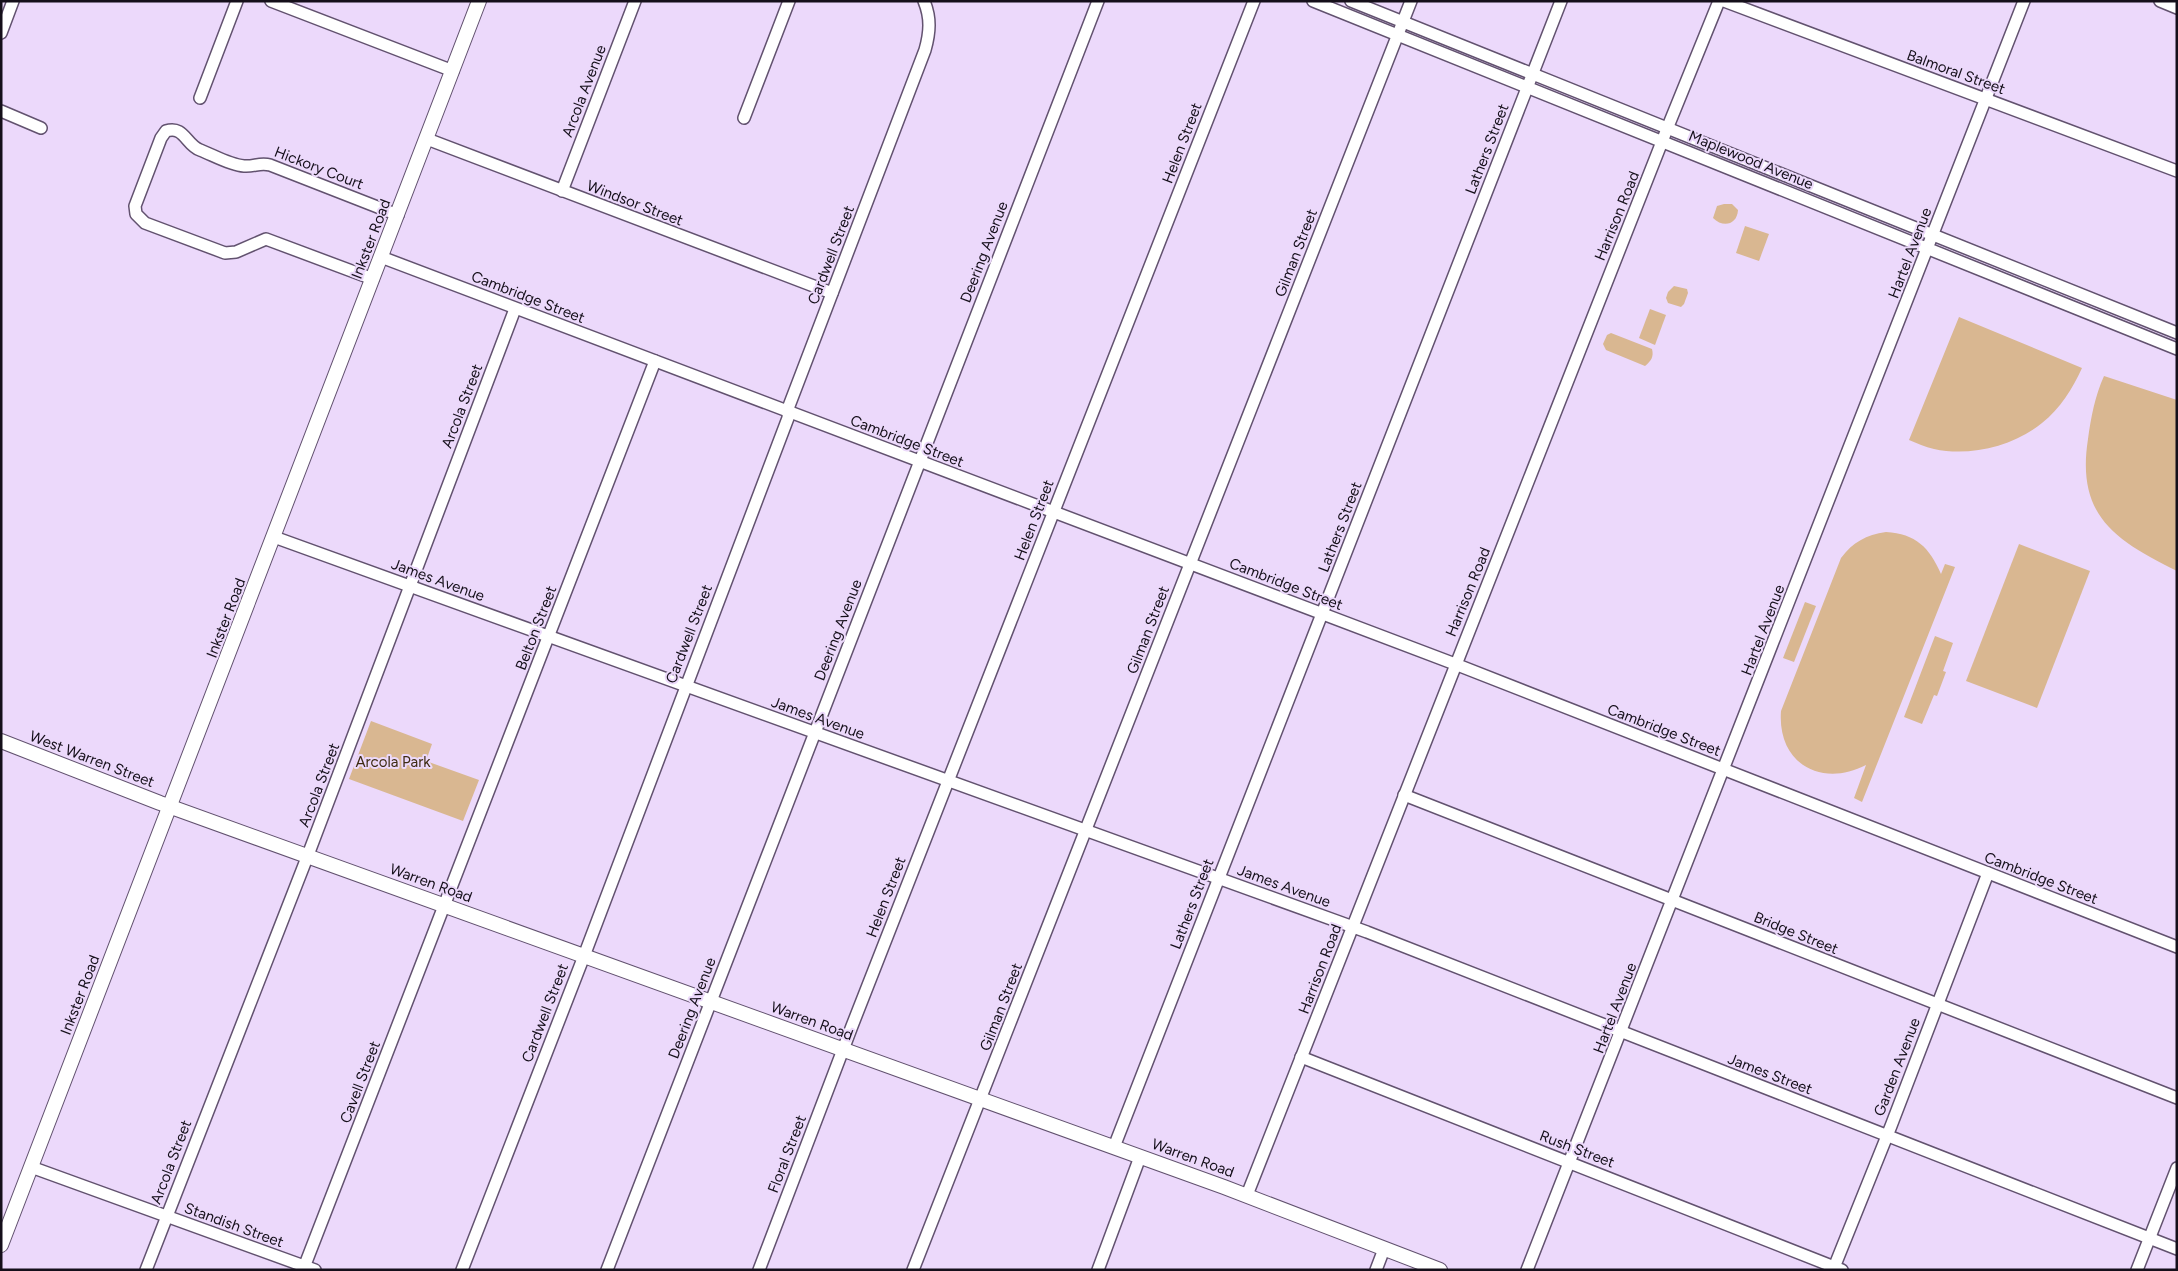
<svg xmlns="http://www.w3.org/2000/svg" width="2178" height="1271" font-family="Figtree,sans-serif">
<style>
.green{fill:#d9b791}
.lines{fill:none;stroke-linecap:round;stroke-linejoin:round}
.minor-casing{stroke:#62526f;stroke-width:14}
.major-casing{stroke:#62526f;stroke-width:16}
.minor{stroke:#fff;stroke-width:11}
.major{stroke:#fff;stroke-width:14}
.labels{text-anchor:middle;dominant-baseline:central;stroke-width:4;stroke-linejoin:round;paint-order:stroke}
.street-label{font-size:15px;fill:#150f1a;stroke:#ecd9fb}
.park-label{font-size:15px;fill:#3e2b12;stroke:#ecd9fb}
</style>
<rect width="100%" height="100%" fill="#ecd9fb"/>
<g class="green">
<path d="M 1724,204 L 1732,204 L 1738,210 C 1737,225 1723,228 1713,218 L 1717,206 Z"/>
<path d="M 1745,226 L 1769,234 L 1759,261 L 1736,253 Z"/>
<path d="M 1674,286 L 1687,289 L 1688,293 L 1684,304 L 1681,307 L 1668,303 L 1666,298 L 1668,292 Z"/>
<path d="M 1650,309 L 1666,315 L 1655,345 L 1639,338 Z"/>
<path d="M 1959,317 L 2082,368 C 2073,388 2060,409 2042,423 C 2014,446 1970,457 1934,449 C 1925,447 1917,443 1909,440 Z"/>
<path d="M 1611,333 L 1652,349 C 1654,357 1651,361 1645,366 L 1606,350 L 1603,344 L 1607,335 Z"/>
<path d="M 2104,376 L 2177,400 L 2177,571 C 2115,540 2076,516 2088,439 C 2091,417 2095,396 2104,376 Z"/>
<path d="M 1886,532 C 1916,534 1929,547 1941,574 L 1945,564 L 1955,567 L 1862,802 L 1854,798 L 1866,765 C 1822,788 1777,764 1781,711 L 1841,558 C 1853,542 1866,535 1886,532 Z"/>
<path d="M 2019,544 L 2090,571 L 2037,708 L 1966,681 Z"/>
<path d="M 1805,602 L 1816,606 L 1794,662 L 1783,658 Z"/>
<path d="M 1935,636 L 1953,643 L 1943,671 L 1946,672 L 1937,696 L 1934,695 L 1922,724 L 1904,717 Z"/>
<path d="M 371,721 L 432,744 L 426,761 L 479,780 L 463,821 L 349,779 Z"/>
</g>
<g class="lines">
<g class="minor-casing">
<g id="minor">
<path d="M 271,1 L 453,71"/>
<path d="M 1313,1 L 2177,349"/>
<path d="M 1351,1 L 2177,333"/>
<path d="M 1724,1 L 2177,171"/>
<path d="M 2160,1 L 2177,8"/>
<path d="M 1,33 L 13,1"/>
<path d="M 200,98 L 237,1"/>
<path d="M 1,111 L 41,128"/>
<path d="M 744,118 L 789,1"/>
<path d="M 427,139 L 832,293"/>
<path d="M 562,191 L 635,1"/>
<path d="M 381,257 L 1455,664 L 2177,947"/>
<path d="M 373,279 L 266,239 L 236,252 L 225,253 L 145,223 L 136,214 L 135,206 L 161,138 L 166,131 C 184,125 186,145 200,150 C 213,155 230,165 244,166 C 254,167 260,162 270,165 L 398,215"/>
<path d="M 274,537 L 1367,932 L 2177,1249"/>
<path d="M 1404,795 L 2177,1098"/>
<path d="M 1301,1057 L 1842,1270"/>
<path d="M 1114,1147 L 1561,1"/>
<path d="M 31,1167 L 315,1270"/>
<path d="M 1247,1195 L 1667,129 L 1719,1"/>
<path d="M 146,1270 L 308,855 L 515,309"/>
<path d="M 303,1270 L 655,361"/>
<path d="M 462,1270 L 584,956 L 788,418 L 789,406 L 925,50 C 930,32 931,18 924,1"/>
<path d="M 607,1270 L 1098,1"/>
<path d="M 759,1270 L 852,1026 L 1254,1"/>
<path d="M 913,1270 L 1411,1"/>
<path d="M 1098,1270 L 1140,1157"/>
<path d="M 1376,1270 L 1384,1249"/>
<path d="M 1527,1270 L 2024,1"/>
<path d="M 1833,1270 L 1891,1126 L 1988,873"/>
<path d="M 2137,1270 L 2177,1168"/>
</g>
</g>
<g class="major-casing">
<g id="major">
<path d="M 1,741 L 160,803 L 1224,1187 L 1440,1270"/>
<path d="M 1,1245 L 479,1"/>
</g>
</g>
<use href="#minor" class="minor"/>
<use href="#major" class="major"/>
</g>
<g class="labels">
<g class="street-label">
<text transform="translate(1956 72) rotate(20)">Balmoral Street</text>
<text transform="translate(584 91) rotate(-69)">Arcola Avenue</text>
<text transform="translate(1182 143) rotate(-69)">Helen Street</text>
<text transform="translate(1487 149) rotate(-69)">Lathers Street</text>
<text transform="translate(1751 160) rotate(22)">Maplewood Avenue</text>
<text transform="translate(319 168) rotate(21)">Hickory Court</text>
<text transform="translate(635 203) rotate(21)">Windsor Street</text>
<text transform="translate(1617 216) rotate(-68)">Harrison Road</text>
<text transform="translate(371 239) rotate(-69)">Inkster Road</text>
<text transform="translate(984 252) rotate(-69)">Deering Avenue</text>
<text transform="translate(1296 253) rotate(-69)">Gilman Street</text>
<text transform="translate(1910 253) rotate(-69)">Hartel Avenue</text>
<text transform="translate(831 255) rotate(-69)">Cardwell Street</text>
<text transform="translate(528 297) rotate(21)">Cambridge Street</text>
<text transform="translate(462 406) rotate(-69)">Arcola Street</text>
<text transform="translate(907 441) rotate(21)">Cambridge Street</text>
<text transform="translate(1034 520) rotate(-69)">Helen Street</text>
<text transform="translate(1340 527) rotate(-69)">Lathers Street</text>
<text transform="translate(438 580) rotate(20)">James Avenue</text>
<text transform="translate(1286 584) rotate(21)">Cambridge Street</text>
<text transform="translate(1468 592) rotate(-68)">Harrison Road</text>
<text transform="translate(226 618) rotate(-69)">Inkster Road</text>
<text transform="translate(536 628) rotate(-69)">Belton Street</text>
<text transform="translate(838 630) rotate(-69)">Deering Avenue</text>
<text transform="translate(1148 630) rotate(-69)">Gilman Street</text>
<text transform="translate(1763 630) rotate(-69)">Hartel Avenue</text>
<text transform="translate(689 634) rotate(-69)">Cardwell Street</text>
<text transform="translate(818 718) rotate(20)">James Avenue</text>
<text transform="translate(1664 730) rotate(21)">Cambridge Street</text>
<text transform="translate(92 759) rotate(21)">West Warren Street</text>
<text transform="translate(319 785) rotate(-69)">Arcola Street</text>
<text transform="translate(2041 878) rotate(21)">Cambridge Street</text>
<text transform="translate(431 883) rotate(20)">Warren Road</text>
<text transform="translate(1284 886) rotate(20)">James Avenue</text>
<text transform="translate(886 897) rotate(-69)">Helen Street</text>
<text transform="translate(1192 904) rotate(-69)">Lathers Street</text>
<text transform="translate(1796 933) rotate(22)">Bridge Street</text>
<text transform="translate(1320 969) rotate(-69)">Harrison Road</text>
<text transform="translate(80 995) rotate(-69)">Inkster Road</text>
<text transform="translate(1001 1007) rotate(-69)">Gilman Street</text>
<text transform="translate(692 1008) rotate(-69)">Deering Avenue</text>
<text transform="translate(1615 1008) rotate(-69)">Hartel Avenue</text>
<text transform="translate(545 1013) rotate(-69)">Cardwell Street</text>
<text transform="translate(812 1021) rotate(20)">Warren Road</text>
<text transform="translate(1897 1067) rotate(-69)">Garden Avenue</text>
<text transform="translate(1770 1074) rotate(21)">James Street</text>
<text transform="translate(360 1082) rotate(-69)">Cavell Street</text>
<text transform="translate(1577 1149) rotate(21)">Rush Street</text>
<text transform="translate(787 1154) rotate(-69)">Floral Street</text>
<text transform="translate(1193 1158) rotate(20)">Warren Road</text>
<text transform="translate(171 1162) rotate(-69)">Arcola Street</text>
<text transform="translate(234 1225) rotate(20)">Standish Street</text>
</g>
<g class="park-label">
<text x="393" y="762">Arcola Park</text>
</g>
</g>
<rect width="2178" height="1271" fill="none" stroke="#150f1a" stroke-width="5"/>
</svg>
